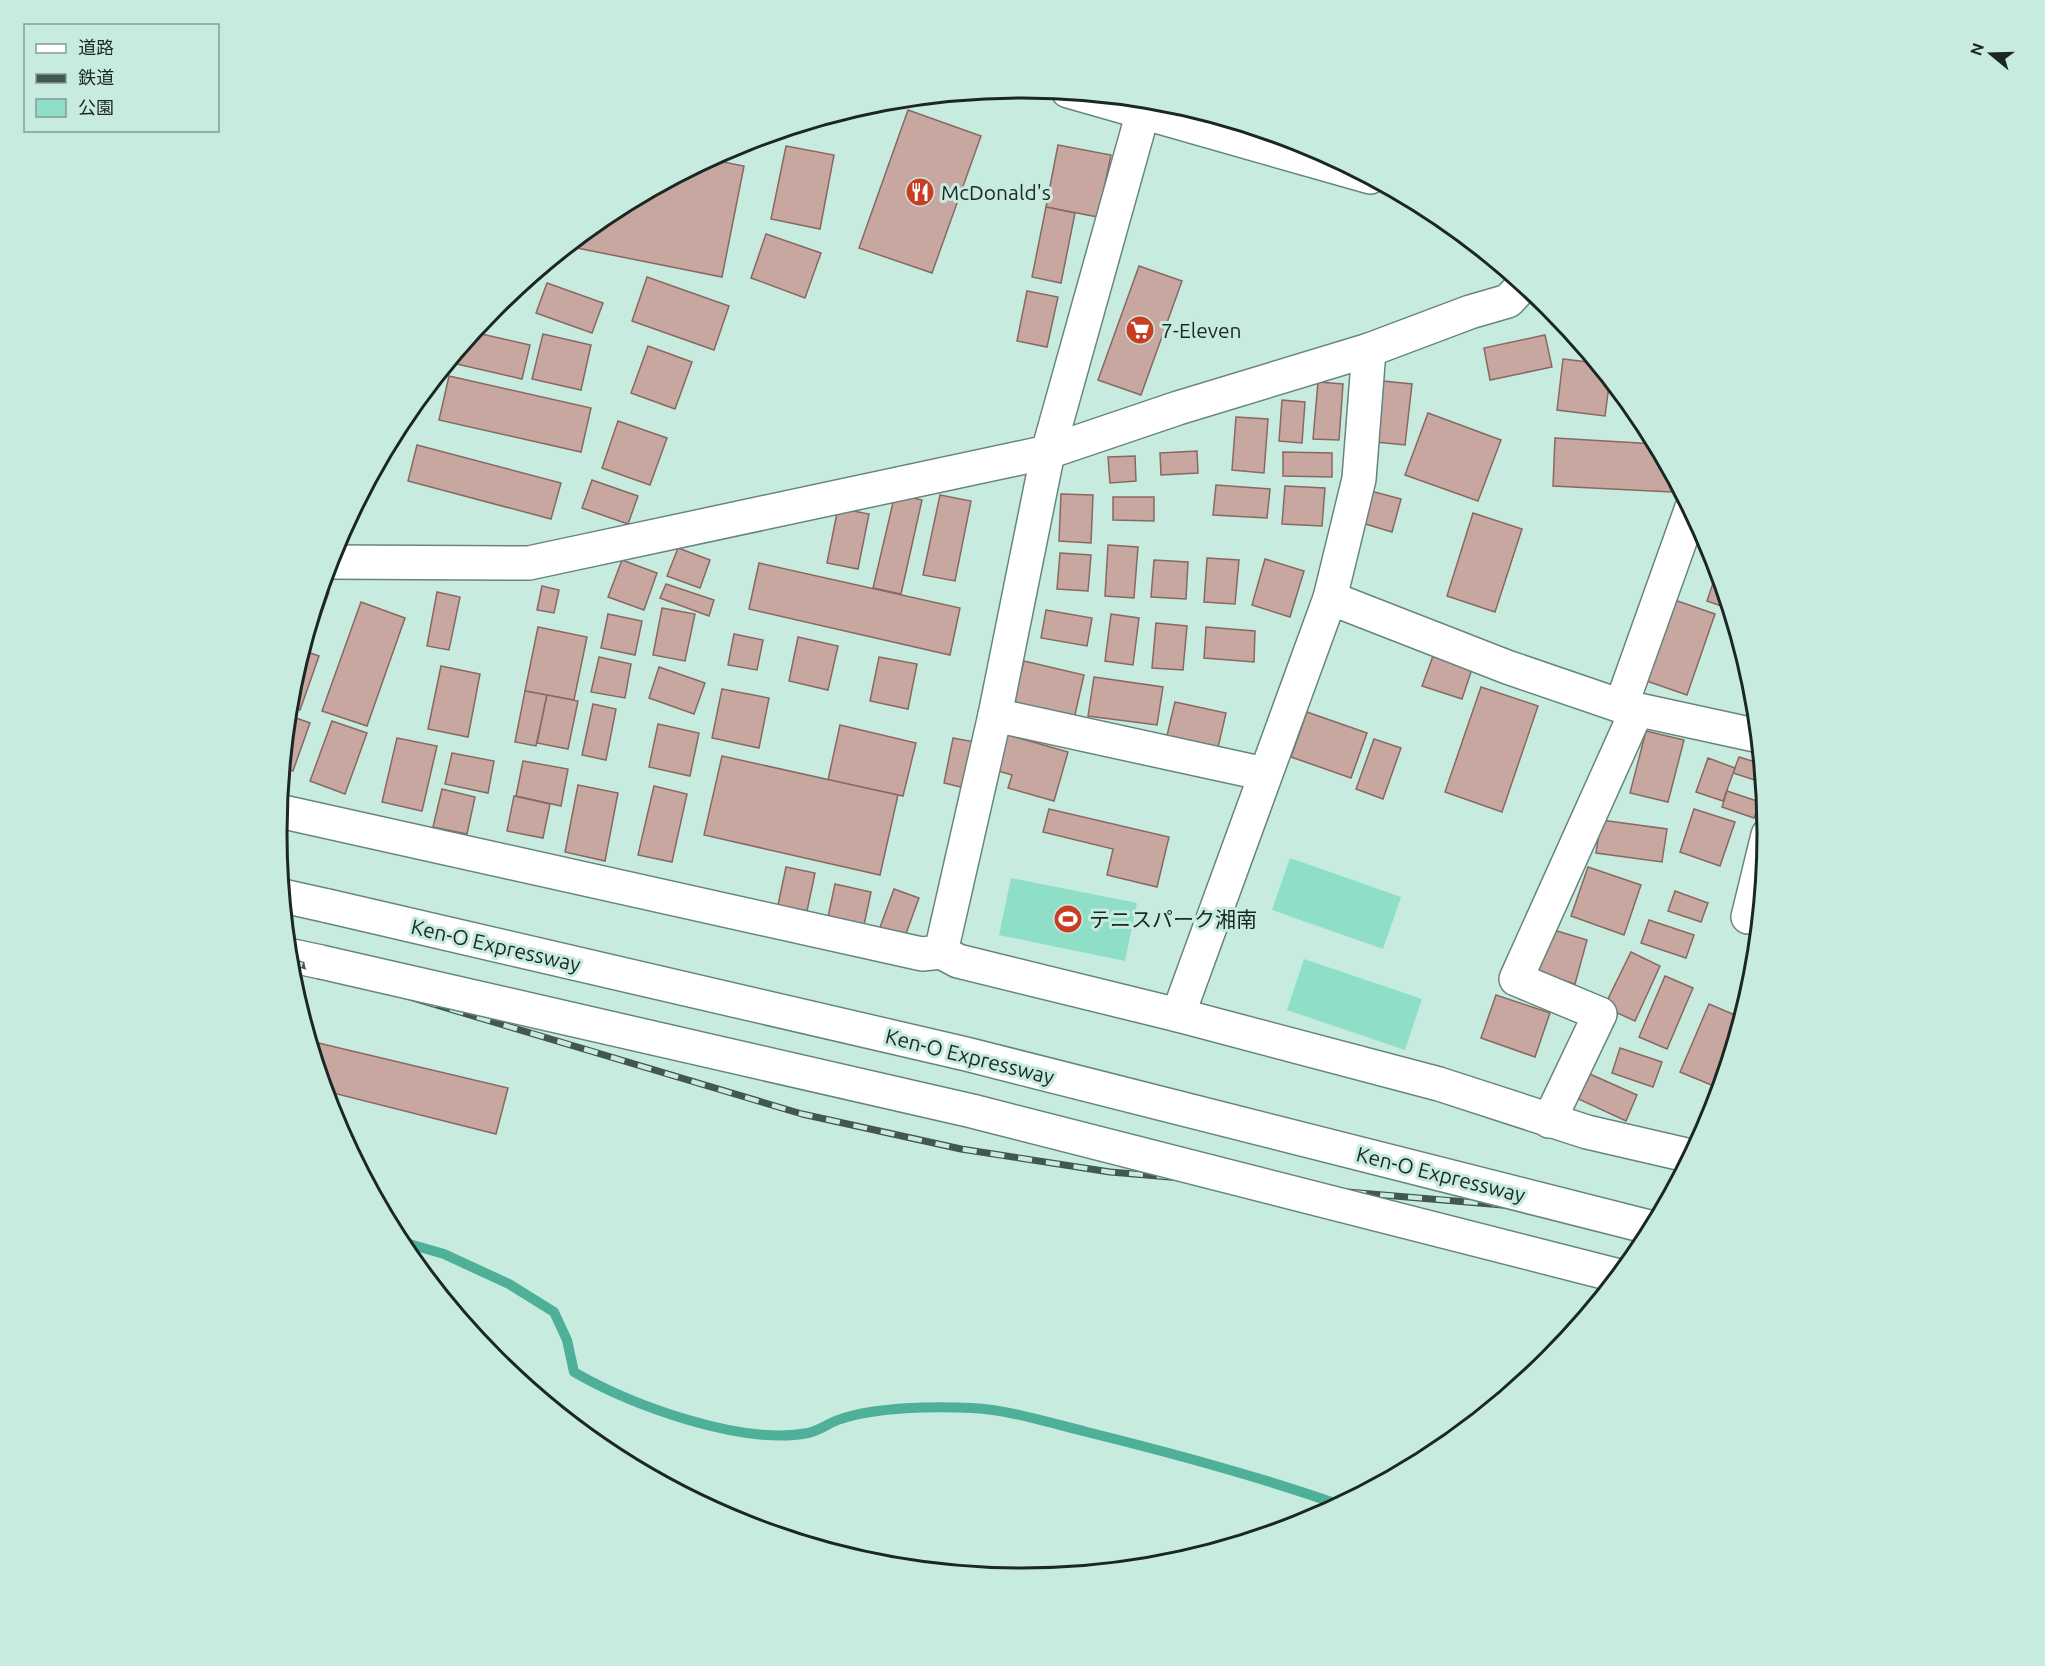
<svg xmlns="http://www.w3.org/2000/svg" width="2045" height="1666" font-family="Ubuntu,'Noto Sans JP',sans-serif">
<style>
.green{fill:#8edec8}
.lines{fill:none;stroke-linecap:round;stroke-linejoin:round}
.stream{stroke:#4eb098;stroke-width:10}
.building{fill:#c8a7a0;stroke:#876962;stroke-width:1.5}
.minor-casing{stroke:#66867d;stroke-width:36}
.major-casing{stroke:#66867d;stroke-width:36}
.highway-casing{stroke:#66867d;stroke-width:36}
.minor{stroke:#fff;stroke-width:33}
.major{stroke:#fff;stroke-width:33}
.highway{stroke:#fff;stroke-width:33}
.rail-casing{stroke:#445651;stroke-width:7}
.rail{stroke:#c8ebe0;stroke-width:4.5;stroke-dasharray:14;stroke-linecap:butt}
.highway-bridge-casing{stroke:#66867d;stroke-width:36;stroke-linecap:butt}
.highway-bridge{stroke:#fff;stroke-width:33}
.labels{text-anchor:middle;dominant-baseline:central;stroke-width:6;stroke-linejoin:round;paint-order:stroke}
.poi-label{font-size:21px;fill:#1a2723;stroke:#c8ebe0;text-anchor:start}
.street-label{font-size:21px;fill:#1a2723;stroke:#c8ebe0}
.rim{fill:none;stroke:#1a2723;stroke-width:3}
</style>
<rect width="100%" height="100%" fill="#c8ebe0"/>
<g class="green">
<path d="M 1290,858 L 1401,897 L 1383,949 L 1272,910 Z"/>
<path d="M 1011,878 L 1137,903 L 1125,961 L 999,935 Z"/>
<path d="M 1304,959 L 1422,999 L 1405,1050 L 1287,1010 Z"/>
</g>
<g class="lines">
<path class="stream" d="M 399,1241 L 444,1254 L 509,1284 L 554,1312 L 567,1340 L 574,1372 C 631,1405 742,1446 808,1433 C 819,1431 830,1422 841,1419 C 876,1407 935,1406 972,1408 C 1010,1410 1050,1423 1087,1432 C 1172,1453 1258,1476 1340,1505"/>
</g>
<g class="building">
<path d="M 908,110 L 981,136 L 932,273 L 859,248 Z"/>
<path d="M 1058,145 L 1111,155 L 1098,217 L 1046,207 Z"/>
<path d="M 786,146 L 834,155 L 820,229 L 771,219 Z"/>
<path d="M 708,159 L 744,166 L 722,277 L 567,246 L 608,213 Z"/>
<path d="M 1046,207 L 1075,213 L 1061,283 L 1032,277 Z"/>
<path d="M 766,234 L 821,253 L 805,298 L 751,278 Z"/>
<path d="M 1139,266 L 1182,281 L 1141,395 L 1098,380 Z"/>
<path d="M 647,277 L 729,306 L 714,350 L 632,321 Z"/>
<path d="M 547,283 L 603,303 L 592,333 L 536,313 Z"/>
<path d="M 514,290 L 512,303 L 501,300 Z"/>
<path d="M 1027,291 L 1058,297 L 1047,347 L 1017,341 Z"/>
<path d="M 473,332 L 530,345 L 522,379 L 448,362 Z"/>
<path d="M 543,334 L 591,345 L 581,390 L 532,379 Z"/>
<path d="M 1545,335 L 1552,367 L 1490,380 L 1484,348 Z"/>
<path d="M 648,346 L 692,362 L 675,409 L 631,393 Z"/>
<path d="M 1563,359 L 1597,363 L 1610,378 L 1605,416 L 1557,410 Z"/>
<path d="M 449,376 L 591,408 L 581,452 L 439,420 Z"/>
<path d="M 1383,381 L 1412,384 L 1405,445 L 1376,442 Z"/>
<path d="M 1318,382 L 1343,384 L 1339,440 L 1313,439 Z"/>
<path d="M 1282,400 L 1305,402 L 1302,443 L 1279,441 Z"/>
<path d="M 1428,413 L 1501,440 L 1478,501 L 1405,475 Z"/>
<path d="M 1236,417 L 1268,419 L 1264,473 L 1232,470 Z"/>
<path d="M 618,421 L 667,438 L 650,485 L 602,468 Z"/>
<path d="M 1555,438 L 1656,444 L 1672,473 L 1671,492 L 1553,486 Z"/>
<path d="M 417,445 L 561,483 L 551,519 L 408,481 Z"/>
<path d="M 1197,451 L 1198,473 L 1161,475 L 1160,453 Z"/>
<path d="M 1283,452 L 1332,453 L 1332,477 L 1283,476 Z"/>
<path d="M 1135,456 L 1136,481 L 1110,483 L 1108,457 Z"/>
<path d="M 592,480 L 638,496 L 628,524 L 582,508 Z"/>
<path d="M 1216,485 L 1270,489 L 1267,518 L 1213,515 Z"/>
<path d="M 1285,486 L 1325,488 L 1322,526 L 1282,524 Z"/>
<path d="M 1371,491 L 1401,499 L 1392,532 L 1362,523 Z"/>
<path d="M 895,494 L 922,500 L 901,594 L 873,588 Z"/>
<path d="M 1061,494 L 1093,495 L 1091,543 L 1059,541 Z"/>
<path d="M 940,495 L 971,501 L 955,581 L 923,575 Z"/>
<path d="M 1113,497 L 1154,497 L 1154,521 L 1113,520 Z"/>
<path d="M 838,508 L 869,514 L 858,569 L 827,563 Z"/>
<path d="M 1473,513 L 1522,529 L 1495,612 L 1447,596 Z"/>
<path d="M 1108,545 L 1138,547 L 1134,598 L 1105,596 Z"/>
<path d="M 678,548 L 710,560 L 700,588 L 667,576 Z"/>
<path d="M 1060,553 L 1091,555 L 1088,591 L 1057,589 Z"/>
<path d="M 1207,558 L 1239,560 L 1235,604 L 1204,602 Z"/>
<path d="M 1265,559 L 1304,571 L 1290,617 L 1252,605 Z"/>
<path d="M 622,560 L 657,573 L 644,610 L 608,597 Z"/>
<path d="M 1154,560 L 1188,562 L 1186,599 L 1151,597 Z"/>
<path d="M 759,563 L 960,608 L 950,655 L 749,609 Z"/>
<path d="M 1718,568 L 1730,609 L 1707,601 Z"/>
<path d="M 666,584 L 714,600 L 709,616 L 660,598 Z"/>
<path d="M 542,586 L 559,590 L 554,613 L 537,610 Z"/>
<path d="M 321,589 L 329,592 L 312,641 L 306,639 Z"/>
<path d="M 437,592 L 460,597 L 449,650 L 427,646 Z"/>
<path d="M 1666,597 L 1715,614 L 1687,695 L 1638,678 Z"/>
<path d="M 361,602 L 405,618 L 367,726 L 322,711 Z"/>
<path d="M 662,608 L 695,614 L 685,661 L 653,655 Z"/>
<path d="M 1046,610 L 1092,618 L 1087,646 L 1041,638 Z"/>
<path d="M 608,614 L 642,621 L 635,655 L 601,648 Z"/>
<path d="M 1111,614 L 1139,618 L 1133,665 L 1105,661 Z"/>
<path d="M 1156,623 L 1187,626 L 1183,670 L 1152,668 Z"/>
<path d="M 538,627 L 587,637 L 574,700 L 525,691 Z"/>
<path d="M 1206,627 L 1255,631 L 1254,662 L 1204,658 Z"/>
<path d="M 734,634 L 763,640 L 757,670 L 728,665 Z"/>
<path d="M 798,637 L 838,646 L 828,690 L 789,681 Z"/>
<path d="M 302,650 L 319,656 L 300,710 L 289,706 L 291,687 Z"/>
<path d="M 1433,656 L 1472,669 L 1462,699 L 1422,686 Z"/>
<path d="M 599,657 L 631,664 L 625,698 L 591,692 Z"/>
<path d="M 879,657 L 917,664 L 908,709 L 870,701 Z"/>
<path d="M 1024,661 L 1084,675 L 1074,719 L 1013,704 Z"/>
<path d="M 441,666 L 480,674 L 468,737 L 428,729 Z"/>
<path d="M 659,667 L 705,683 L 694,714 L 649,698 Z"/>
<path d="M 1094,677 L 1163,687 L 1157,725 L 1088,716 Z"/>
<path d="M 1481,687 L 1538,706 L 1502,812 L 1445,792 Z"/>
<path d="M 722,689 L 769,698 L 759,748 L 712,738 Z"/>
<path d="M 525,691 L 547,695 L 536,746 L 515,742 Z"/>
<path d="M 547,695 L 578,701 L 568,749 L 537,743 Z"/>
<path d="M 1175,702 L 1226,713 L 1216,756 L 1165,744 Z"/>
<path d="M 593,704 L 616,709 L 606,760 L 582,755 Z"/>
<path d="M 1307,712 L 1367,733 L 1351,778 L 1291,757 Z"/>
<path d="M 288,715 L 310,723 L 293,771 L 283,767 Z"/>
<path d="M 332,721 L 367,733 L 345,794 L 310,781 Z"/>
<path d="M 658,724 L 699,733 L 690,776 L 649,767 Z"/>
<path d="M 840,725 L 916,743 L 903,796 L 828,780 Z"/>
<path d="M 1646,731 L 1684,740 L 1668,802 L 1630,793 Z"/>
<path d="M 1005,734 L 1068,752 L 1054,801 L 1008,788 L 1012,775 L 995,770 Z"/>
<path d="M 397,738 L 437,746 L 422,811 L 382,802 Z"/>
<path d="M 953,738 L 975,742 L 965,788 L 944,783 Z"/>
<path d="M 1374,739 L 1401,748 L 1383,799 L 1356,789 Z"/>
<path d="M 452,753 L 494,761 L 488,793 L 445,784 Z"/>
<path d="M 722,756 L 898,795 L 880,875 L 704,835 Z"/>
<path d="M 1739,757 L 1762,764 L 1764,783 L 1733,773 Z"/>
<path d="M 1708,758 L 1735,768 L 1723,801 L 1696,792 Z"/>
<path d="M 523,761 L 568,769 L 561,806 L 516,796 Z"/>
<path d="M 578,785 L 618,793 L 605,861 L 565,852 Z"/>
<path d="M 654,786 L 687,794 L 672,862 L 638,855 Z"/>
<path d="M 442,789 L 475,797 L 467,834 L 433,827 Z"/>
<path d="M 1727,791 L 1760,802 L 1754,818 L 1722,807 Z"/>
<path d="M 514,796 L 550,804 L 543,838 L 507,831 Z"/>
<path d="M 1049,809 L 1169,837 L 1157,887 L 1107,875 L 1113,849 L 1043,832 Z"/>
<path d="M 1694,809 L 1735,822 L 1720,866 L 1680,852 Z"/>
<path d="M 1601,820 L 1667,829 L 1662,862 L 1596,853 Z"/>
<path d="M 786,867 L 815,873 L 807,911 L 778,905 Z"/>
<path d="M 1588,867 L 1641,885 L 1624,935 L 1571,916 Z"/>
<path d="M 835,884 L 871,892 L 864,925 L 828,917 Z"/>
<path d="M 894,889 L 919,898 L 904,939 L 879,930 Z"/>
<path d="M 1675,891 L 1708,903 L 1701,922 L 1668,911 Z"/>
<path d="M 1649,920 L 1694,935 L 1686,958 L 1641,943 Z"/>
<path d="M 1547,928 L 1587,940 L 1575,984 L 1535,972 Z"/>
<path d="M 1631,952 L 1660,966 L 1635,1021 L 1604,1007 Z"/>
<path d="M 1665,976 L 1693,988 L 1667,1049 L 1639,1037 Z"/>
<path d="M 1496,995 L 1550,1013 L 1535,1057 L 1481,1038 Z"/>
<path d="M 1709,1004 L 1742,1018 L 1721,1089 L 1680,1072 Z"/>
<path d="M 310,1041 L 508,1088 L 496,1134 L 325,1091 Z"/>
<path d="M 1620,1048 L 1662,1062 L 1653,1087 L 1612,1073 Z"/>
<path d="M 1583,1071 L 1637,1095 L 1626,1121 L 1572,1096 Z"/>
</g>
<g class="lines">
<g class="minor-casing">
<g id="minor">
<path d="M 329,562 L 529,563 L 1048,452 L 1178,408 L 1369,350 L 1470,312 L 1508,301 L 1524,284"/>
<path d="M 1330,598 L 1507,667 L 1621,706 L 1759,736"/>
<path d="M 1621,706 L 1691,510"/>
<path d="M 995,715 L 1265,774"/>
<path d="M 279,811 L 922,954 L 941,952 L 995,715 L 1048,452 L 1143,112"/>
<path d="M 1748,917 L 1768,835"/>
<path d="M 941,952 L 958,961 L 1178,1015 L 1439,1084 L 1587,1132 L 1691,1156"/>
<path d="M 1178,1015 L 1330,598 L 1359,479 L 1369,350"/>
<path d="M 1549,1121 L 1600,1014 L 1516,979 L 1637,710"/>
</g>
</g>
<g class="major-casing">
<path id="major" d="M 1068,91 L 1370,177"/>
</g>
<g class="highway-casing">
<g id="highway">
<path d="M 283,896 L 328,906"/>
<path d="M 288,955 L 321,962"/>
</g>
</g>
<use href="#minor" class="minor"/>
<use href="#major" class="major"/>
<use href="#highway" class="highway"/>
<g class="rail-casing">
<path id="rail" d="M 289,961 L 802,1114 L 961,1149 L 1110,1172 L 1658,1218"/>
</g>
<use href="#rail" class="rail"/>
<g class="highway-bridge-casing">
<g id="highway-bridge">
<path d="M 328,906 L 966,1054 L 1653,1228"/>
<path d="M 321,962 L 972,1111 L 1619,1276"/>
</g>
</g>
<use href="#highway-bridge" class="highway-bridge"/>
</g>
<defs>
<g id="restaurant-disc" transform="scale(1.5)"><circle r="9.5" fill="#c93e22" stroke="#c8ebe0"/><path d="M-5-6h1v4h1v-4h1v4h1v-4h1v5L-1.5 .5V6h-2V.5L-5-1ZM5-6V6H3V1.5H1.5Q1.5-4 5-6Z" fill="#fff"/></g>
<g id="supermarket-disc" transform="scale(1.5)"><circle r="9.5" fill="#c93e22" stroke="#c8ebe0"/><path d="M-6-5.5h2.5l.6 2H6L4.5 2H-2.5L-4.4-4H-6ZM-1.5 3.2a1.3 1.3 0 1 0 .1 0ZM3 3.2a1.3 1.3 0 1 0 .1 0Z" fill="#fff"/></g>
<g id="stadium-disc" transform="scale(1.5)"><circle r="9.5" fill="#c93e22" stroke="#c8ebe0"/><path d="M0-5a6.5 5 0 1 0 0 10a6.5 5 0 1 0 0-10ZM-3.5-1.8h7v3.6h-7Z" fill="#fff"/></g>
</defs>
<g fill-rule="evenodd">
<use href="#restaurant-disc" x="920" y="192"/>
<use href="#supermarket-disc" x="1140" y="330"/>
<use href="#stadium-disc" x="1068" y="919"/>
</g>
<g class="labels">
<g class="poi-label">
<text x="941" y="192">McDonald's</text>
<text x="1161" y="330">7-Eleven</text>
<text x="1089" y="919">テニスパーク湘南</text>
</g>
<g class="street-label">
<text transform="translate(496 945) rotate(13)">Ken-O Expressway</text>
<text transform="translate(970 1056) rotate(14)">Ken-O Expressway</text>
<text transform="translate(1441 1174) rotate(14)">Ken-O Expressway</text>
</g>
</g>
<path d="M0 0H2045V1666H0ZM287 833a735 735 0 1 1 1470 0a735 735 0 1 1-1470 0Z" fill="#c8ebe0" fill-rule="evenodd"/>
<path class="rim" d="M287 833a735 735 0 1 1 1470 0a735 735 0 1 1-1470 0Z"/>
<rect x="24" y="24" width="195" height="108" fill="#c8ebe0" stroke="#829d94" stroke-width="1.5"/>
<rect x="36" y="44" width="30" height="9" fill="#ffffff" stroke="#829d94" stroke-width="1.5"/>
<text x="78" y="54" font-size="18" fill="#1a2723">道路</text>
<rect x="36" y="74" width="30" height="9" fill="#445651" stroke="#829d94" stroke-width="1.5"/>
<text x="78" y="84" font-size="18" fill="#1a2723">鉄道</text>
<rect x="36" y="99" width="30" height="18" fill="#8edec8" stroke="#829d94" stroke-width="1.5"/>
<text x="78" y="114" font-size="18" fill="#1a2723">公園</text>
<g transform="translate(1991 54) rotate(289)" stroke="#c8ebe0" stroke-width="4.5" paint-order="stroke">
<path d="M0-4.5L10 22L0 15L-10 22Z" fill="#1a2723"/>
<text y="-9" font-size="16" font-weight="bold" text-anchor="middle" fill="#1a2723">N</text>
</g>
</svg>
